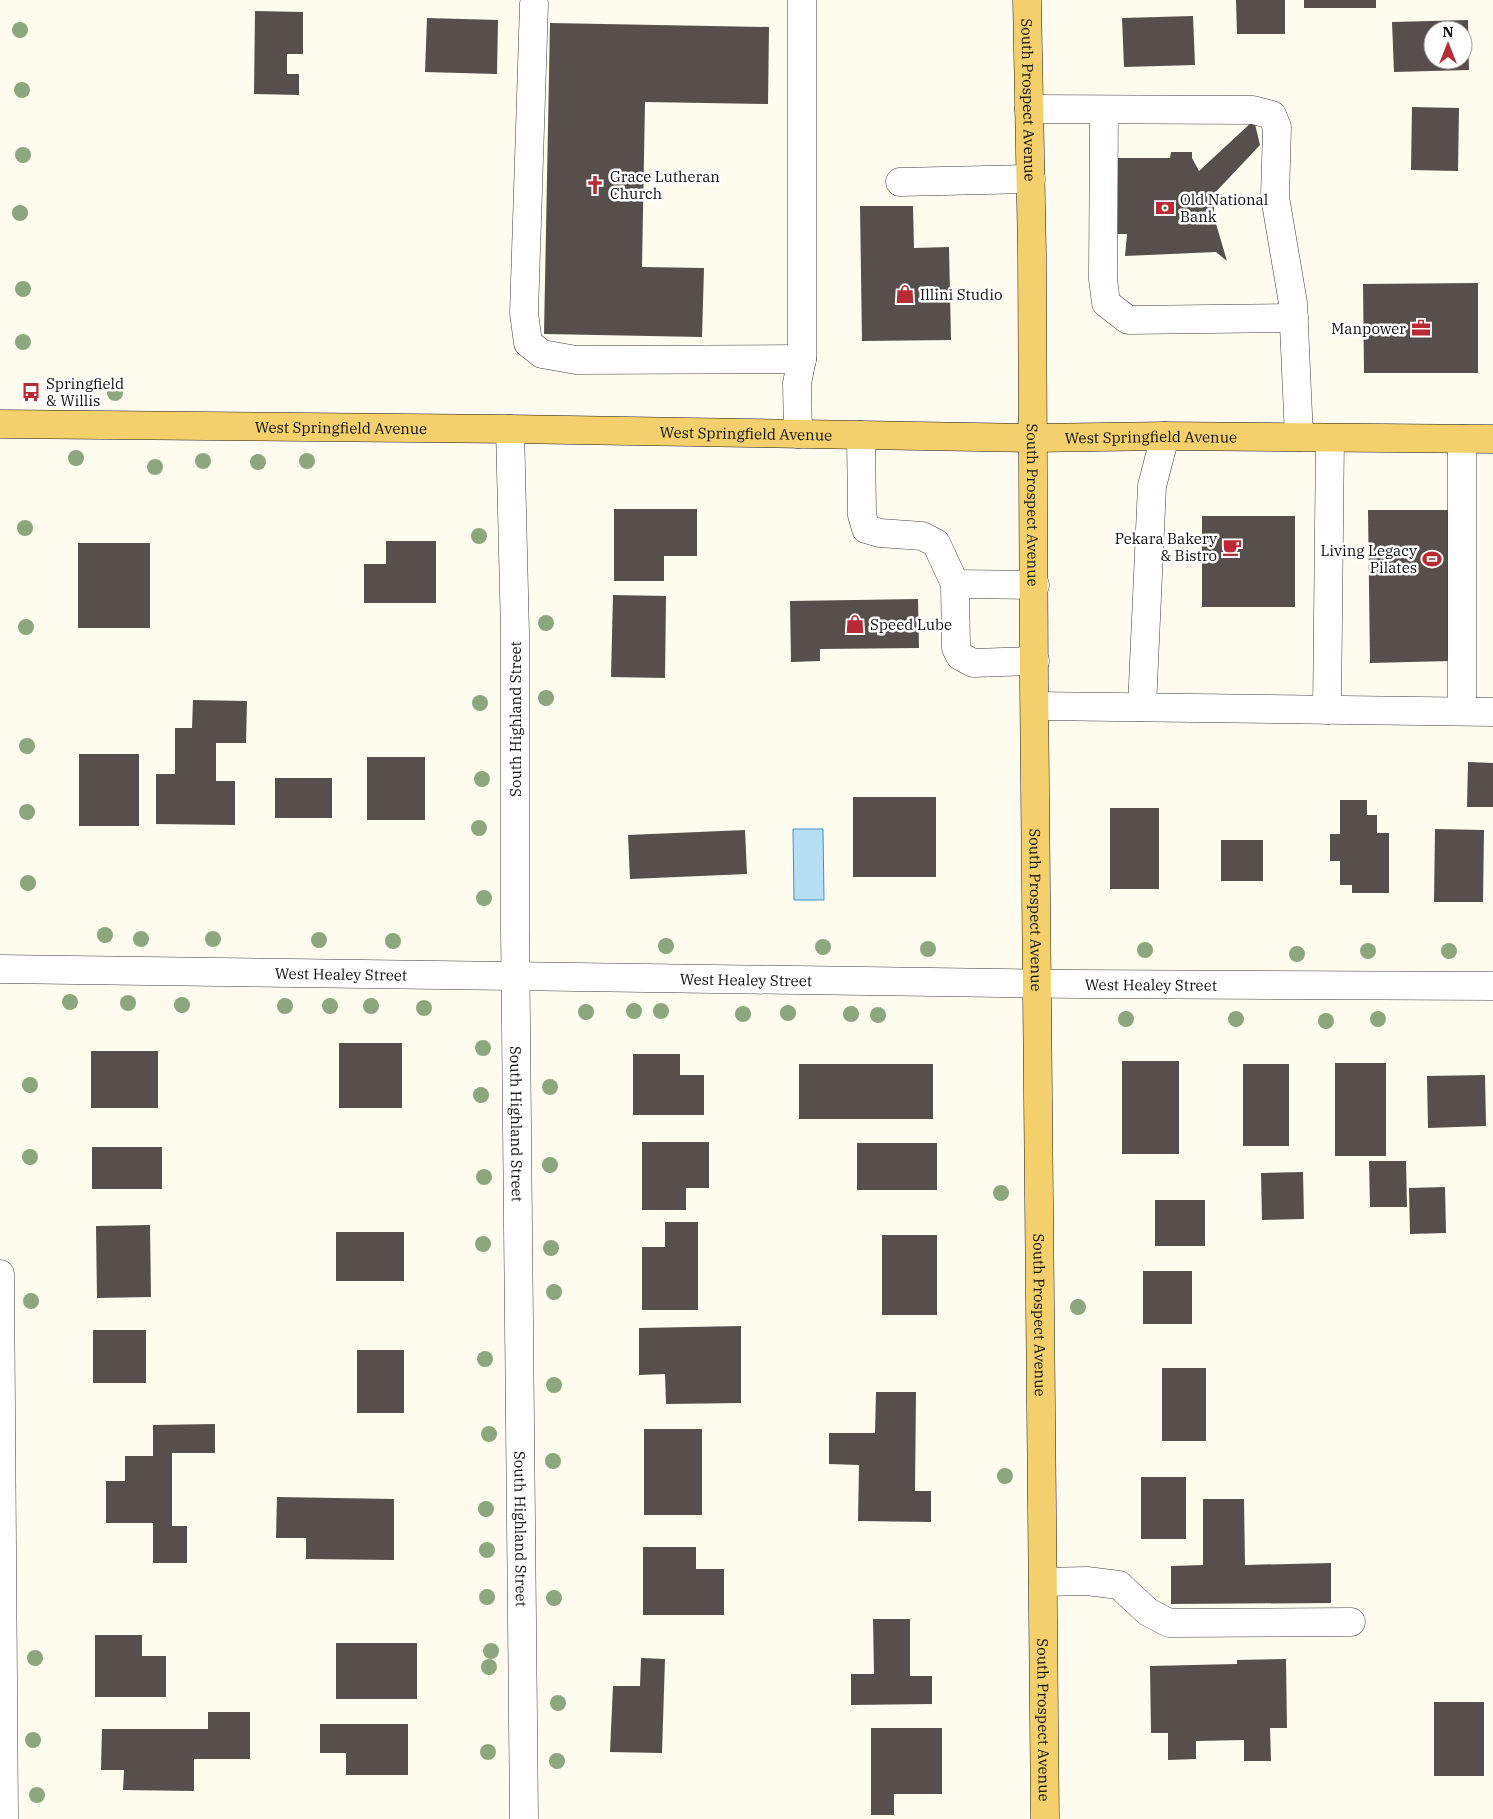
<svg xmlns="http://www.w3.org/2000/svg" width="1493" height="1819" font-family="'IBM Plex Serif',serif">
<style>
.water{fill:#b6def4;stroke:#4094c8}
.building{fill:#564f4b;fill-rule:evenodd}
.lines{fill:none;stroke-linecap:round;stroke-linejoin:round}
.minor-casing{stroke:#414141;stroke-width:29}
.major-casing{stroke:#1f1f1f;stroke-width:29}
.minor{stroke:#fff;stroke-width:28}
.major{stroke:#f3d06b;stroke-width:28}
.tree{fill:#8ca77d}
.labels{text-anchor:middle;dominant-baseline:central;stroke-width:5;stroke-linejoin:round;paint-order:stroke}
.street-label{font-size:15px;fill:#0e0e0e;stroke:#fff}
.poi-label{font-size:15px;fill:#0e0e0e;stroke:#fff;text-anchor:start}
</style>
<rect width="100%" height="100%" fill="#fefbef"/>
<path class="water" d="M 793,829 L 823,829 L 824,900 L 794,900 Z"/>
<g class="building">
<path d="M 1236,0 L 1285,0 L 1285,34 L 1237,34 Z"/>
<rect x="1304" y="0" width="72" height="8"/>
<path d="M 255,11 L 303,12 L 303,54 L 287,54 L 287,74 L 299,74 L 299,95 L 254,94 Z"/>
<path d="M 1193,16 L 1195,65 L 1124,67 L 1122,18 Z"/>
<path d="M 427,18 L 498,20 L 497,74 L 425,72 Z"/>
<path d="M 1468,20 L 1469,70 L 1394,72 L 1392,22 ZM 1433,30 L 1463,30 L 1463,60 L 1433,60 Z"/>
<path d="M 550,23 L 769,27 L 768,104 L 645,102 L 642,267 L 704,268 L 702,337 L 544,334 Z"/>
<path d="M 1412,107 L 1459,108 L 1458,171 L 1411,170 Z"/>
<path d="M 1254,120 L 1260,145 L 1211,197 L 1214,205 L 1214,217 L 1227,261 L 1216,252 L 1125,256 L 1127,234 L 1115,234 L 1115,158 L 1170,158 L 1171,152 L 1192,152 L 1192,158 L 1199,171 Z"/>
<path d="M 860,206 L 913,206 L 914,248 L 949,247 L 951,340 L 862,341 Z"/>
<path d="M 1478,283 L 1478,373 L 1364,373 L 1363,284 Z"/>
<path d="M 614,509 L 697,509 L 697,556 L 664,556 L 664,581 L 614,581 Z"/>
<path d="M 1368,510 L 1448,510 L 1450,661 L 1370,663 Z"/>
<rect x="1202" y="516" width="93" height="91"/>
<path d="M 386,541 L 436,541 L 436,603 L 364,603 L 364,564 L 386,564 Z"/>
<rect x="78" y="543" width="72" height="85"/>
<path d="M 613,595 L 666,596 L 665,678 L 611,677 Z"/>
<path d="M 918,599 L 919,648 L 820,649 L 820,661 L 791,662 L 790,601 Z"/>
<path d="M 193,700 L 247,701 L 246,743 L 216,743 L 216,781 L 235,781 L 235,825 L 156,824 L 156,774 L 175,774 L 175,728 L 192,728 Z"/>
<rect x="79" y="754" width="60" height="72"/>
<rect x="367" y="757" width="58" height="63"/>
<path d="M 1468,762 L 1493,763 L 1493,807 L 1467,807 Z"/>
<rect x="275" y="778" width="57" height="40"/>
<rect x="853" y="797" width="83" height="80"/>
<path d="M 1340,800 L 1367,800 L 1367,815 L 1377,815 L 1377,833 L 1389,833 L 1389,893 L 1352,893 L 1352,885 L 1340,885 L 1340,861 L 1330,861 L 1330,834 L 1340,834 Z"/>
<rect x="1110" y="808" width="49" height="81"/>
<path d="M 1435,829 L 1484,830 L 1483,902 L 1434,902 Z"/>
<path d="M 745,830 L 747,874 L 630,879 L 628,835 Z"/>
<rect x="1221" y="840" width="42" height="41"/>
<rect x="339" y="1043" width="63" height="65"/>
<rect x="91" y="1051" width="67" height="57"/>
<path d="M 633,1054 L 680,1054 L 680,1075 L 704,1075 L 704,1115 L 633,1115 Z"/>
<rect x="1122" y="1061" width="57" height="93"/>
<rect x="1335" y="1063" width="51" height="93"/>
<rect x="799" y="1064" width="134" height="55"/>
<rect x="1243" y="1064" width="46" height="82"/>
<path d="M 1485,1075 L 1486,1126 L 1428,1128 L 1427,1076 Z"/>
<path d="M 642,1142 L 709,1142 L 709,1188 L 686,1188 L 686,1210 L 642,1210 Z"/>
<rect x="857" y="1143" width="80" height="47"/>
<rect x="92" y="1147" width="70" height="42"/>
<path d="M 1369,1161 L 1406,1161 L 1407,1207 L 1370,1207 Z"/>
<path d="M 1303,1172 L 1304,1219 L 1262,1220 L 1261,1173 Z"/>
<path d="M 1445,1187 L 1446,1233 L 1410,1234 L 1409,1188 Z"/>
<rect x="1155" y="1200" width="50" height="46"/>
<path d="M 665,1222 L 698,1222 L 698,1310 L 642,1310 L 642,1247 L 665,1247 Z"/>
<path d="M 150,1225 L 151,1297 L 97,1298 L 96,1226 Z"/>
<rect x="336" y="1232" width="68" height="49"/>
<rect x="882" y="1235" width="55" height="80"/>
<rect x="1143" y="1271" width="49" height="53"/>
<path d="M 741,1326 L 741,1403 L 666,1404 L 665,1374 L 639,1375 L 639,1328 Z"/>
<rect x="93" y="1330" width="53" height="53"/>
<rect x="357" y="1350" width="47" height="63"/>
<rect x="1162" y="1368" width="44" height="73"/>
<path d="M 876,1392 L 916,1392 L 915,1491 L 931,1491 L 931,1522 L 858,1521 L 859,1465 L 829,1464 L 829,1433 L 875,1433 Z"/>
<path d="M 215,1424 L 215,1453 L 172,1453 L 172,1526 L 187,1526 L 187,1563 L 153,1563 L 153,1523 L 106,1523 L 106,1481 L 125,1481 L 125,1456 L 153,1456 L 153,1425 Z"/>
<rect x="644" y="1429" width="58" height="86"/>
<rect x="1141" y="1477" width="45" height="62"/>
<path d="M 277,1497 L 394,1499 L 394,1560 L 306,1559 L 306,1538 L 276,1538 Z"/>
<path d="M 1203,1499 L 1244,1499 L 1245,1565 L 1331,1563 L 1331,1603 L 1171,1604 L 1171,1566 L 1203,1565 Z"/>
<path d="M 643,1547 L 696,1547 L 696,1569 L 724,1569 L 724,1615 L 643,1615 Z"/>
<path d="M 873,1619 L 910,1619 L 910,1676 L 932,1676 L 932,1704 L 851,1705 L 851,1674 L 874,1674 Z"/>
<path d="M 95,1635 L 142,1635 L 142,1656 L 166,1656 L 166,1697 L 95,1697 Z"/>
<rect x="336" y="1643" width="81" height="56"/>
<path d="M 641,1658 L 665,1659 L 662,1753 L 610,1752 L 613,1686 L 640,1686 Z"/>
<path d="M 1286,1659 L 1287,1728 L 1270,1728 L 1271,1761 L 1244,1761 L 1244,1740 L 1196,1741 L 1196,1759 L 1168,1760 L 1168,1733 L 1151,1733 L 1150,1666 L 1237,1664 L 1237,1660 Z"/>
<rect x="1434" y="1702" width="50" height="74"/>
<path d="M 208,1712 L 250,1712 L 250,1759 L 194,1759 L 194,1791 L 123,1790 L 124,1770 L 101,1770 L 102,1729 L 208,1729 Z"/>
<path d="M 320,1724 L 408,1724 L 408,1775 L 346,1775 L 346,1753 L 320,1753 Z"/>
<path d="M 871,1728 L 942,1728 L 942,1794 L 894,1794 L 894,1815 L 871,1815 Z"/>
</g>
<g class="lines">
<g class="minor-casing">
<g id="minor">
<path d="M 534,4 L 524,313 L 528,343 L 542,354 L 576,360 L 802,359"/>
<path d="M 1029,109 L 1253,110 L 1272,115 L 1277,127 L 1275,197 L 1293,303 L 1299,437"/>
<path d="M 1104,110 L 1103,279 L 1106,303 L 1128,320 L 1294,318"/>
<path d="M 900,182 L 1031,179"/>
<path id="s1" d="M 510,429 L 515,633 L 515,928 L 524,1819"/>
<path d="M 798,434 L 797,383 L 802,359 L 802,0"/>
<path d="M 861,435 L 862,515 L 866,529 L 880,533 L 922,536 L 936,543 L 955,584 L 956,648 L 960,656 L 973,663 L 1035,661"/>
<path d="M 1462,439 L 1462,711"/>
<path d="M 955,584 L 1035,585"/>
<path d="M 1036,706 L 1493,712"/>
<path d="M 1142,707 L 1152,486 L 1165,436"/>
<path d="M 1327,710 L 1330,438"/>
<path id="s2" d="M 0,969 L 1077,984 L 1493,986"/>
<path d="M 0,1274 L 4,1819"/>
<path d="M 1043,1582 L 1087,1581 L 1119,1585 L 1148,1612 L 1169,1623 L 1351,1622"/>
</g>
</g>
<g class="major-casing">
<g id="major">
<path id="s3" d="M 1027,0 L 1032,253 L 1034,683 L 1045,1819"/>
<path id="s4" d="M 0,424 L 510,429 L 1034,438 L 1165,436 L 1493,439"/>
</g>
</g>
<use href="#minor" class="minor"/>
<use href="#major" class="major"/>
</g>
<g class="tree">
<circle cx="20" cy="30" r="8"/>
<circle cx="22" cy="90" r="8"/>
<circle cx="23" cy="155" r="8"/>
<circle cx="20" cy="213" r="8"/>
<circle cx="23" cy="289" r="8"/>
<circle cx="23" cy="342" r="8"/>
<circle cx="115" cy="393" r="8"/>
<circle cx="76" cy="458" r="8"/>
<circle cx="203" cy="461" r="8"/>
<circle cx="307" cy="461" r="8"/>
<circle cx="258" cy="462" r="8"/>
<circle cx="155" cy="467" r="8"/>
<circle cx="25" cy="528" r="8"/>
<circle cx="479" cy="536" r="8"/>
<circle cx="546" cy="623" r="8"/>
<circle cx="26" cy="627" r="8"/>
<circle cx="546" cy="698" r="8"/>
<circle cx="480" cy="703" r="8"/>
<circle cx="27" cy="746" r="8"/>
<circle cx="482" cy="779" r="8"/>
<circle cx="27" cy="812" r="8"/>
<circle cx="479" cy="828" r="8"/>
<circle cx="28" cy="883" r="8"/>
<circle cx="484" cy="898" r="8"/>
<circle cx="105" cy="935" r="8"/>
<circle cx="141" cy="939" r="8"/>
<circle cx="213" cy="939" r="8"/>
<circle cx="319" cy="940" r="8"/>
<circle cx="393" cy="941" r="8"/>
<circle cx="666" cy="946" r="8"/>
<circle cx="823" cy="947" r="8"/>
<circle cx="928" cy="949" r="8"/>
<circle cx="1145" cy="950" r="8"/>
<circle cx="1368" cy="951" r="8"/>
<circle cx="1449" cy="951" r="8"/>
<circle cx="1297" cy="954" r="8"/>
<circle cx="70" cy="1002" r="8"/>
<circle cx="128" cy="1003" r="8"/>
<circle cx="182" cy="1005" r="8"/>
<circle cx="285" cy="1006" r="8"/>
<circle cx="330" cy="1006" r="8"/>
<circle cx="371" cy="1006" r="8"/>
<circle cx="424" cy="1008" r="8"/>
<circle cx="634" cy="1011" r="8"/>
<circle cx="661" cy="1011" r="8"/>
<circle cx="586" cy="1012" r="8"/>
<circle cx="788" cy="1013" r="8"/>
<circle cx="743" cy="1014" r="8"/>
<circle cx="851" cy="1014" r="8"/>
<circle cx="878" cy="1015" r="8"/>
<circle cx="1126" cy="1019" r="8"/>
<circle cx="1236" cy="1019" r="8"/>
<circle cx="1378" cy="1019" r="8"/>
<circle cx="1326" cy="1021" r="8"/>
<circle cx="483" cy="1048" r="8"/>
<circle cx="30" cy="1085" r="8"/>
<circle cx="550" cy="1087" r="8"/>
<circle cx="481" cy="1095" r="8"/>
<circle cx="30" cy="1157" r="8"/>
<circle cx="550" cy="1165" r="8"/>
<circle cx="484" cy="1177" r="8"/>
<circle cx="1001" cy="1193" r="8"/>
<circle cx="483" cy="1244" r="8"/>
<circle cx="551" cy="1248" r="8"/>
<circle cx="554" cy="1292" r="8"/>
<circle cx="31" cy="1301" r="8"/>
<circle cx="1078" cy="1307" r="8"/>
<circle cx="485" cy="1359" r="8"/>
<circle cx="554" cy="1385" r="8"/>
<circle cx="489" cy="1434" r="8"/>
<circle cx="553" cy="1461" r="8"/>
<circle cx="1005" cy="1476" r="8"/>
<circle cx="486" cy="1509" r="8"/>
<circle cx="487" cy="1550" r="8"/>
<circle cx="487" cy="1597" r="8"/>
<circle cx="554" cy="1598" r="8"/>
<circle cx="491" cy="1651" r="8"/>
<circle cx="35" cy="1658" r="8"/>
<circle cx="489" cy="1667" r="8"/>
<circle cx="558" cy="1703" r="8"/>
<circle cx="33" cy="1740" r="8"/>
<circle cx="488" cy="1752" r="8"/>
<circle cx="557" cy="1761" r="8"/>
<circle cx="37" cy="1795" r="8"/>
</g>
<defs>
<g id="church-bare" transform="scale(1.5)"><path d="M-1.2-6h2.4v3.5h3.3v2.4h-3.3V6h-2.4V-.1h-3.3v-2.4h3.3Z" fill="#b92b34" stroke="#fff" stroke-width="2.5" paint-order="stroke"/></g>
<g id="bank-bare" transform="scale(1.5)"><path d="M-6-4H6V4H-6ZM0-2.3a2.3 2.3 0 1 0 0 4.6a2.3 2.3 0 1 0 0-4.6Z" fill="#b92b34" stroke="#fff" stroke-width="2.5" paint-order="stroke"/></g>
<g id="shop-bare" transform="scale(1.5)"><path d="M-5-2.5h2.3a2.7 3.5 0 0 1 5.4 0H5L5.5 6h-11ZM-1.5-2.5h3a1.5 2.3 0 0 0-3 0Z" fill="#b92b34" stroke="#fff" stroke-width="2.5" paint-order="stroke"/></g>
<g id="office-bare" transform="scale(1.5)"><path d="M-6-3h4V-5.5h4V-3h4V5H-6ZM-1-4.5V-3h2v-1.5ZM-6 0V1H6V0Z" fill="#b92b34" stroke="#fff" stroke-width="2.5" paint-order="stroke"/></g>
<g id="bus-bare" transform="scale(1.5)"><path d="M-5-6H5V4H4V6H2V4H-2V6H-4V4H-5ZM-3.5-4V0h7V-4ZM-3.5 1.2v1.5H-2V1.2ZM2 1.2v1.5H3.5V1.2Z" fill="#b92b34" stroke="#fff" stroke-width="2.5" paint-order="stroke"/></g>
<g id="cafe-bare" transform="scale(1.5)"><path d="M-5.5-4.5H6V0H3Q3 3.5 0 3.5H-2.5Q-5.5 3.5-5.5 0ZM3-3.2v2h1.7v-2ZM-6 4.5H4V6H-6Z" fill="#b92b34" stroke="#fff" stroke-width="2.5" paint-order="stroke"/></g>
<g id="stadium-bare" transform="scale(1.5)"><path d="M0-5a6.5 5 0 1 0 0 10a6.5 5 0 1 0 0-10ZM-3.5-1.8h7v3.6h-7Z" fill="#b92b34" stroke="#fff" stroke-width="2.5" paint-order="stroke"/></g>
</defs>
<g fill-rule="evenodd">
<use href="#church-bare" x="595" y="185"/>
<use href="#bank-bare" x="1165" y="208"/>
<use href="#shop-bare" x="905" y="294"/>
<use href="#office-bare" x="1421" y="328"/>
<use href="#bus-bare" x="31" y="392"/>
<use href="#cafe-bare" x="1232" y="547"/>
<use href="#stadium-bare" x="1432" y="559"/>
<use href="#shop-bare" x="855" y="624"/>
</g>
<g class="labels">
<g class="street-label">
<text stroke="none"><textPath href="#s3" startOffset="100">South Prospect Avenue</textPath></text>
<text stroke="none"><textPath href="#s4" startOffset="341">West Springfield Avenue</textPath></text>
<text stroke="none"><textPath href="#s4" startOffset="746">West Springfield Avenue</textPath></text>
<text stroke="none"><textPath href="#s4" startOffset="1151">West Springfield Avenue</textPath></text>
<text stroke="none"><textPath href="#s3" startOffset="505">South Prospect Avenue</textPath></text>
<text transform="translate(515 719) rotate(-90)">South Highland Street</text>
<text stroke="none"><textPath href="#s3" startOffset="910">South Prospect Avenue</textPath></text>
<text stroke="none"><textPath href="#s2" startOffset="341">West Healey Street</textPath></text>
<text stroke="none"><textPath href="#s2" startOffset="746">West Healey Street</textPath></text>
<text stroke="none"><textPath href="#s2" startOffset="1151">West Healey Street</textPath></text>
<text stroke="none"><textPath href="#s1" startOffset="695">South Highland Street</textPath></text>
<text stroke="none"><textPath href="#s3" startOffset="1315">South Prospect Avenue</textPath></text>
<text stroke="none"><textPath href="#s1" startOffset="1100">South Highland Street</textPath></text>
<text stroke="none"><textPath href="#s3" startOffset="1720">South Prospect Avenue</textPath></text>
</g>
<g class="poi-label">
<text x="610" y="176">Grace Lutheran<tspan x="610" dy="17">Church</tspan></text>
<text x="1180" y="199">Old National<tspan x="1180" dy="17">Bank</tspan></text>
<text x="920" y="294">Illini Studio</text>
<text x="1406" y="328" text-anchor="end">Manpower</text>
<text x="46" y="383">Springfield<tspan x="46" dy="17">&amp; Willis</tspan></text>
<text x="1217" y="538" text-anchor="end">Pekara Bakery<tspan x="1217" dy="17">&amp; Bistro</tspan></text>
<text x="1417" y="550" text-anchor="end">Living Legacy<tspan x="1417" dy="17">Pilates</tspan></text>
<text x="870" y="624">Speed Lube</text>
</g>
</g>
<g transform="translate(1448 45)"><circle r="24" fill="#ffffff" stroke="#9f9f9f"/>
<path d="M0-4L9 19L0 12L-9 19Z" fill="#b92b34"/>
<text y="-8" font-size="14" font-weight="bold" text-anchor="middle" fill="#0e0e0e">N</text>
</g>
</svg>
